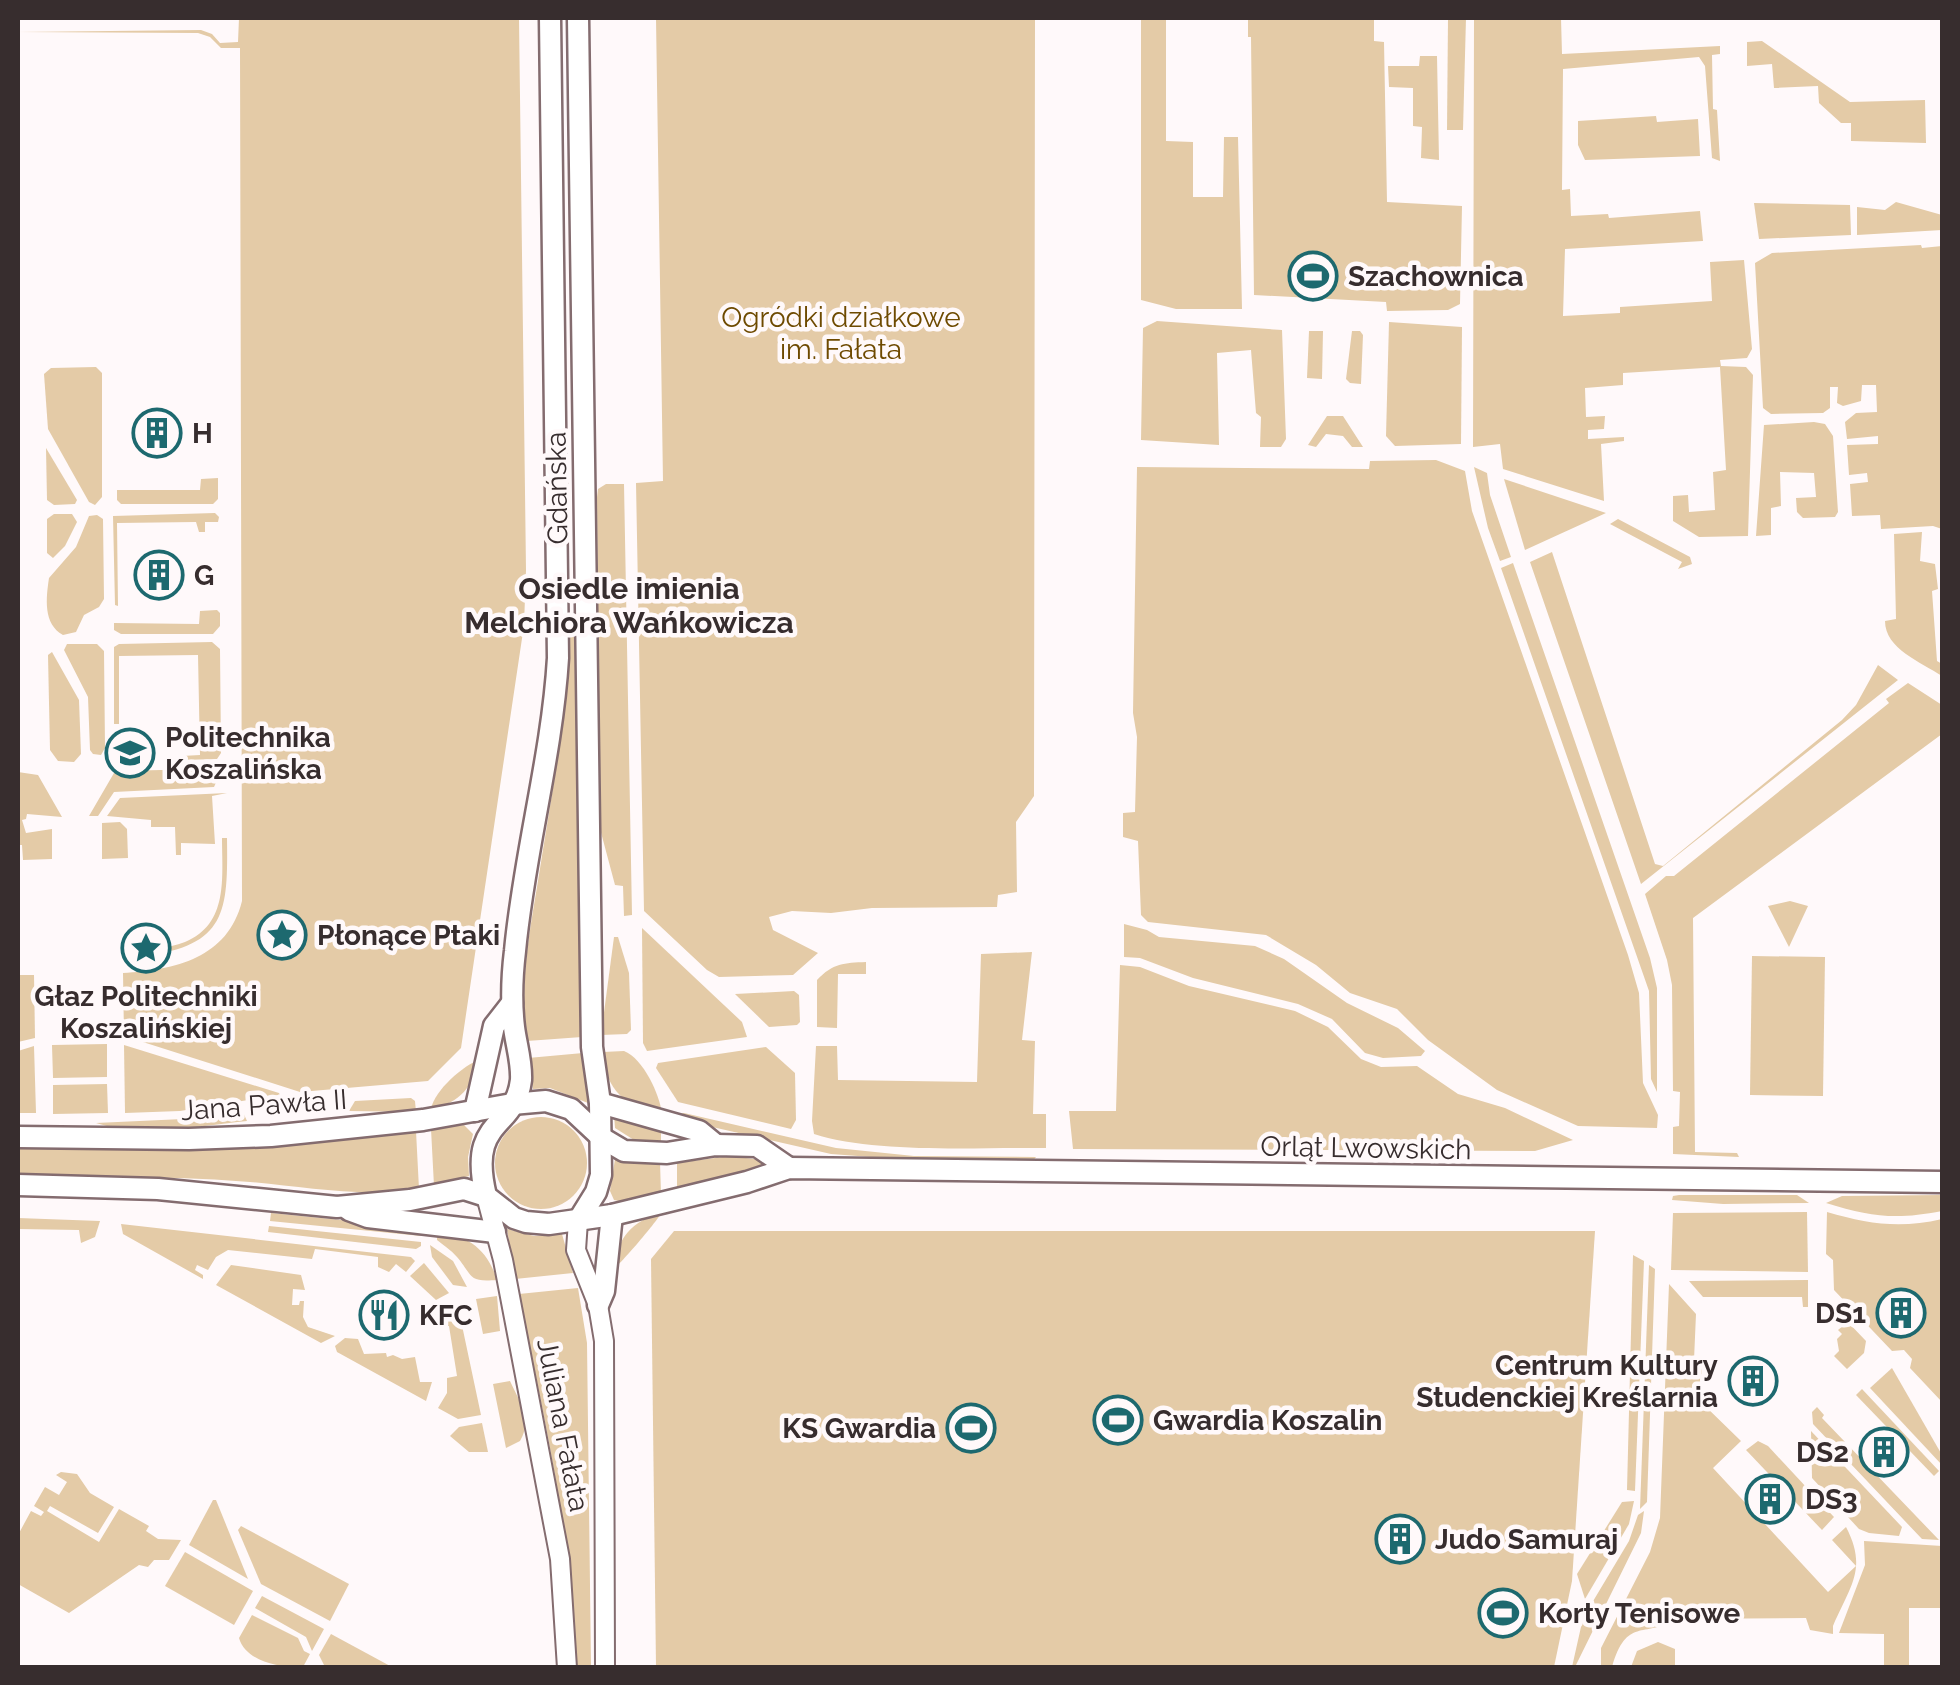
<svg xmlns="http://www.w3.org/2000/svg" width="1960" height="1685" font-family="Raleway,sans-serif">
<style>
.green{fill:#e4cba7}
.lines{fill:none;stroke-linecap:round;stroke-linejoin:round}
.tertiary-casing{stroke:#846c6f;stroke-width:22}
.secondary-casing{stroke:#846c6f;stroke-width:25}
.tertiary{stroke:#fff;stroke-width:18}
.secondary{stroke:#fff;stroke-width:20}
.labels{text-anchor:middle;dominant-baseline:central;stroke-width:9;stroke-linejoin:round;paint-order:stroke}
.poi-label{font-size:28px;font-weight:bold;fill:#372d2e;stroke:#fff9fa;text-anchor:start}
.park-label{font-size:28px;fill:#6e4a00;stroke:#fff9fa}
.street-label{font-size:28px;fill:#372d2e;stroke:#fff9fa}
.neighbourhood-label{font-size:30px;font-weight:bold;fill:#372d2e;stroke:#fff9fa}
</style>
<rect width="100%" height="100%" fill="#fff9fa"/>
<g class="green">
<path d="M 239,18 L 519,18 L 526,570 L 524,625 L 461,1048 L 428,1081 L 300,1092 L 124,1036 L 123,973 C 175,970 228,958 242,901 L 240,48 L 221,48 L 210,37 L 198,33 L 18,32 L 201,30 L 212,34 L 220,43 L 238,42 Z"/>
<path d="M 656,18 L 1035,18 L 1034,796 L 1016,822 L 1017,892 L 998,895 L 997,907 L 872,908 L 831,913 L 792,911 L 769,917 L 773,930 L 818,953 L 793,975 L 719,977 L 707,970 L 644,911 L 636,483 L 663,481 Z"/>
<path d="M 1141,18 L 1166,18 L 1166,141 L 1193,142 L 1193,197 L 1223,197 L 1224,137 L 1238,137 L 1242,309 L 1176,309 L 1141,300 Z"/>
<path d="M 1248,18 L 1374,18 L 1374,41 L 1384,42 L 1387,202 L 1462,206 L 1460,304 L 1448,310 L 1387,311 L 1386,302 L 1254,295 L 1251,37 L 1248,37 Z"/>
<path d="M 1448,18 L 1466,18 L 1463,130 L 1447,130 Z"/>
<path d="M 1474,18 L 1561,18 L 1562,54 L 1720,46 L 1720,54 L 1712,55 L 1713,109 L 1717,110 L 1720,161 L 1712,158 L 1705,66 L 1699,57 L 1563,69 L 1562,190 L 1570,189 L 1571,216 L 1608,214 L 1609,218 L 1700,211 L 1703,241 L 1565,249 L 1563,316 L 1620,313 L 1620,307 L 1712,301 L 1710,262 L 1744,260 L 1752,349 L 1747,358 L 1720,360 L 1721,366 L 1746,367 L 1753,375 L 1748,536 L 1699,537 L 1673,521 L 1673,496 L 1688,495 L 1689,512 L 1715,510 L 1713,472 L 1726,470 L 1720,367 L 1623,373 L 1623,385 L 1585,388 L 1586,417 L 1605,416 L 1604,429 L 1588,430 L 1588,439 L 1624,437 L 1624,441 L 1601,444 L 1604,501 L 1503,469 L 1500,444 L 1473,447 Z"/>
<path d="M 1762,41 L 1850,102 L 1925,100 L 1926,143 L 1851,141 L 1851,123 L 1841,123 L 1819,103 L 1818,86 L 1774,88 L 1772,64 L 1747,66 L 1747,42 Z"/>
<path d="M 1420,56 L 1437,56 L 1439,160 L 1421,158 L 1422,127 L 1413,126 L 1413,88 L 1389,87 L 1388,66 L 1419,66 Z"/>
<path d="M 1656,116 L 1657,122 L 1698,119 L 1700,156 L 1585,160 L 1578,145 L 1578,121 Z"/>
<path d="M 1896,202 L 1942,215 L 1942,230 L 1857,235 L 1857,207 L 1885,210 Z"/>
<path d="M 1754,203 L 1850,205 L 1851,235 L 1759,239 Z"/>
<path d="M 1921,245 L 1922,248 L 1942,246 L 1942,529 L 1933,526 L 1881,529 L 1880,515 L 1852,516 L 1850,484 L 1868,482 L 1867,473 L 1849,475 L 1847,445 L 1878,444 L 1878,436 L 1847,439 L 1845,422 L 1856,413 L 1877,412 L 1876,385 L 1862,385 L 1861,401 L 1843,406 L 1837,403 L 1838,387 L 1830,387 L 1830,408 L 1823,413 L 1771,414 L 1763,408 L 1755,263 L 1772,253 Z"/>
<path d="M 1157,321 L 1282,330 L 1286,439 L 1281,447 L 1260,447 L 1261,417 L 1256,413 L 1251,350 L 1217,353 L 1219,445 L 1141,440 L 1143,328 Z"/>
<path d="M 1389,322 L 1462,327 L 1461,444 L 1395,446 L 1386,436 Z"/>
<path d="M 1309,331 L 1323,331 L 1322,379 L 1307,378 Z"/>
<path d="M 1352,331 L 1360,331 L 1363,335 L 1361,384 L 1350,383 L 1346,379 Z"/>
<path d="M 96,367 L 102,373 L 102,497 L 95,505 L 89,502 L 48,429 L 44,374 L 51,368 Z"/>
<path d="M 1327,416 L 1343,416 L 1363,447 L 1352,447 L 1343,436 L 1326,434 L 1316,447 L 1308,445 Z"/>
<path d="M 1814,422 L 1825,424 L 1833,436 L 1838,512 L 1835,517 L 1803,518 L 1797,512 L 1796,498 L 1816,497 L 1814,473 L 1780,472 L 1781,506 L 1771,508 L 1771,535 L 1756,536 L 1764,425 Z"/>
<path d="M 46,448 L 77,500 L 75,504 L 54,505 L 47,500 Z"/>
<path d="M 1436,460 L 1465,471 L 1472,511 L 1628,955 L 1639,993 L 1643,1083 L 1658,1115 L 1657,1128 L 1578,1126 L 1497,1090 L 1428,1040 L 1397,1009 L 1350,993 L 1316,965 L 1266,935 L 1148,922 L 1141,915 L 1138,841 L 1123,837 L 1123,813 L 1135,812 L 1137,737 L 1133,713 L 1137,467 L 1369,469 L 1370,461 Z"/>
<path d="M 1474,467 L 1487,473 L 1490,495 L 1511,557 L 1500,561 L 1488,528 Z"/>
<path d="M 218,478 L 218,499 L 213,504 L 121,504 L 117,500 L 117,490 L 200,490 L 201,479 Z"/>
<path d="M 1504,479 L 1606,513 L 1525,550 Z"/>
<path d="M 606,484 L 624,484 L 632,915 L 624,916 L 623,886 L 615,885 L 599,825 L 597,497 L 598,489 Z"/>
<path d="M 215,513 L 219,517 L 218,522 L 205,522 L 205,532 L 199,532 L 196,522 L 117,523 L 118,606 L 115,605 L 113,516 Z"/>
<path d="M 54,514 L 72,514 L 77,522 L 65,546 L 53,558 L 47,553 L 47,519 Z"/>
<path d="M 97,515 L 103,519 L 104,599 L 99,607 L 84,615 L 76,632 L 63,635 C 43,624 46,598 49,578 L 76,547 L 89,516 Z"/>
<path d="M 1618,519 L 1690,557 L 1692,564 L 1678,569 L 1682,562 L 1610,524 Z"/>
<path d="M 1922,532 L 1920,561 L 1935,564 L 1938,589 L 1932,591 L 1937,661 L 1942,664 L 1942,676 C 1921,662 1885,649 1885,621 L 1896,619 L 1894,534 Z"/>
<path d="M 1552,552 L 1655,864 L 1663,866 L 1842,720 L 1856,705 L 1878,665 L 1898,680 L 1641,884 L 1530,562 Z"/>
<path d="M 1513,563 L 1650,958 L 1657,988 L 1657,1092 L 1651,1079 L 1649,991 L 1501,568 Z"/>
<path d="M 217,610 L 220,613 L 220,626 L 213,634 L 121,634 L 114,630 L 114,623 L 199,624 L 200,611 Z"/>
<path d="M 576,627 L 582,1037 L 527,1041 C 519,987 529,935 538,881 C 551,797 568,713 569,628 Z"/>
<path d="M 212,642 L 220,649 L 221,753 L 217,759 L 182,760 L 182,756 L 200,755 L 198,655 L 119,656 L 119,724 L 114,724 L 114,647 L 119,644 Z"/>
<path d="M 67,644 L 97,644 L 104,651 L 105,748 L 101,755 L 93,754 L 90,750 L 88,697 L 64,650 Z"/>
<path d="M 52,652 L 79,700 L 81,754 L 74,762 L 58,761 L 50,750 L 48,655 Z"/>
<path d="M 1908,683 L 1942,705 L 1942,734 L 1693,918 L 1695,1152 L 1737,1153 L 1739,1157 L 1673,1154 L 1673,1127 L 1679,1126 L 1680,1092 L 1673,1091 L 1672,985 L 1667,960 L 1645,894 L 1666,876 L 1674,876 L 1889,703 L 1886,699 Z"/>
<path d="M 205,769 L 218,778 L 214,787 L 114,792 L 98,816 L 89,816 L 114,773 L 118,771 Z"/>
<path d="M 18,772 L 38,775 L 62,817 L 27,814 L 26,819 L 22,820 L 26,833 L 52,829 L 52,859 L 23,860 L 22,845 L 18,845 Z"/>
<path d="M 227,793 L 212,796 L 215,844 L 181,843 L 181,855 L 176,855 L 175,827 L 151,827 L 151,820 L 107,816 L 120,798 Z"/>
<path d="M 120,822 L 127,829 L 128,858 L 102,859 L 102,823 Z"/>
<path d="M 222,838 L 227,838 C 228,911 227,946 143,956 L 146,946 C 159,949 172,947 185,942 C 229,924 222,877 222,838 Z"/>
<path d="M 1790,901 L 1808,906 L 1789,947 L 1768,906 Z"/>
<path d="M 1124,924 L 1147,930 L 1159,937 L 1255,946 L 1284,959 L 1347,1003 L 1398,1028 L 1425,1051 L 1421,1056 L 1383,1058 L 1365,1053 L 1332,1019 L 1298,1004 L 1193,978 L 1140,958 L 1124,957 Z"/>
<path d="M 642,928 L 742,1022 L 747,1037 L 647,1051 L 643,1043 Z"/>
<path d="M 614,937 L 618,937 L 629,973 L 631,1030 L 627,1034 L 601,1035 Z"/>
<path d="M 1032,952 L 1022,1040 L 1035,1041 L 1033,1114 L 1046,1114 L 1046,1148 C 980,1147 876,1154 814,1134 L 812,1121 L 816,1046 L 837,1046 L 838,1080 L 977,1082 L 981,954 Z"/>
<path d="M 1752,956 L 1825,957 L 1823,1096 L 1750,1095 Z"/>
<path d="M 866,962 L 866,974 L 838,974 L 837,1028 L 817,1027 L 817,980 C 833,963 844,963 866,962 Z"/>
<path d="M 1120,965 L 1140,967 L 1189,986 L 1295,1011 L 1328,1027 L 1361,1059 L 1381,1067 L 1417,1066 L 1458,1094 L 1505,1108 L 1573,1140 L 1535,1151 L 1073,1149 L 1069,1111 L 1116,1111 Z"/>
<path d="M 18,975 L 34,975 L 35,1038 L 18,1042 Z"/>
<path d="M 794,991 L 799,995 L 800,1022 L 797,1025 L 769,1027 L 735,994 Z"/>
<path d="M 107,1044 L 107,1077 L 53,1078 L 52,1045 Z"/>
<path d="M 124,1045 L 279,1093 L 280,1095 L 180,1111 L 125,1113 Z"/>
<path d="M 34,1046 L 36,1113 L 18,1113 L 18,1051 Z"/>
<path d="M 766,1047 L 795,1073 L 796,1120 L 791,1129 L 678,1102 L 656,1068 L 658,1063 Z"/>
<path d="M 624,1051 C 643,1058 660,1095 662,1114 C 625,1106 606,1092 603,1052 Z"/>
<path d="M 583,1053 L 588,1103 L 550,1088 L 533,1089 L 528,1058 Z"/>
<path d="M 481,1059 C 471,1087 462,1102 431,1109 C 434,1091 463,1065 481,1059 Z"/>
<path d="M 107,1084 L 108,1113 L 53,1114 L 53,1085 Z"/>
<path d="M 411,1098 L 415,1101 L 416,1112 L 349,1111 L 355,1101 Z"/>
<path d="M 242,1110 L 247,1121 C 199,1126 142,1138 96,1123 L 183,1119 Z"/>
<path d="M 684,1113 L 836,1148 L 914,1156 L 1036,1157 L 1032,1162 L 925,1161 L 831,1154 L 677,1119 L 679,1114 Z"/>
<path d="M 614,1115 L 661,1128 L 661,1141 L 634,1140 L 615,1128 Z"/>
<circle cx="541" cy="1163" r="46"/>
<path d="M 464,1125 L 473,1134 L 468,1157 L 469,1176 L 434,1186 L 431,1129 Z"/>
<path d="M 416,1131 L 419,1189 C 361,1198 307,1187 250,1182 C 173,1175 95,1178 18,1177 L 18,1147 L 249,1148 Z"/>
<path d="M 730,1156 L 770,1161 L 770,1167 L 677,1191 L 677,1163 Z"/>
<path d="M 615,1159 L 622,1163 L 660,1162 L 661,1194 L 624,1202 L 614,1200 L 610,1191 Z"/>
<path d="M 1679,1195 L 1797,1195 L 1809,1203 L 1723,1204 L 1672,1200 L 1673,1196 Z"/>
<path d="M 1942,1195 L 1942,1211 C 1896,1220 1871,1217 1826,1203 L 1842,1196 Z"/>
<path d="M 1807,1212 L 1808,1272 L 1671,1270 L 1673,1213 Z"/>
<path d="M 1827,1212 C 1868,1224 1900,1229 1942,1219 L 1942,1402 L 1910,1368 L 1912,1359 L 1904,1350 L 1892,1351 L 1834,1290 L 1833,1260 L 1826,1254 Z"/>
<path d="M 271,1213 L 421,1228 L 421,1236 L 270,1221 Z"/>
<path d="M 661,1213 C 659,1219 619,1266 614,1268 C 617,1238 632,1221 661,1213 Z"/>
<path d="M 18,1218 L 100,1221 L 95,1237 L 81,1243 L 79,1230 L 18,1229 Z"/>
<path d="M 121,1224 L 411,1257 L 415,1261 L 406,1272 L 396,1264 L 389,1272 L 378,1267 L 378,1257 L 315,1249 L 312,1259 L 228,1250 L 216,1257 L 208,1270 L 197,1265 L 195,1270 L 203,1275 L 203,1279 L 123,1234 Z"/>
<path d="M 269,1226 L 421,1242 L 421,1246 L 416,1249 L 268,1232 Z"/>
<path d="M 437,1229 C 468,1237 487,1248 497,1280 C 467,1282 474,1277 457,1257 C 451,1250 443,1245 437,1240 Z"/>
<path d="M 507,1229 L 534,1236 L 562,1234 L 573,1273 L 515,1279 Z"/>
<path d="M 674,1231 L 1595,1231 L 1572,1581 L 1554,1667 L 656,1667 L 651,1259 Z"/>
<path d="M 430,1245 L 453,1261 L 467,1287 L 453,1285 L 432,1257 Z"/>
<path d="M 1633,1255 L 1644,1261 L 1635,1491 L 1627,1490 Z"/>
<path d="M 424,1263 L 449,1293 L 436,1300 L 410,1276 Z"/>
<path d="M 231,1265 L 301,1275 L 305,1290 L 293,1289 L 292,1305 L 299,1305 L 300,1301 L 304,1301 L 303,1317 L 308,1327 L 335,1336 L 321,1343 L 216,1285 Z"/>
<path d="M 1649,1265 L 1655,1269 L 1647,1502 L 1640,1509 Z"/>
<path d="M 1808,1280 L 1808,1307 L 1803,1307 L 1802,1297 L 1703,1297 L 1689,1281 Z"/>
<path d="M 1669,1284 L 1696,1314 L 1694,1360 L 1702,1364 L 1702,1403 L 1741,1441 L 1713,1468 L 1828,1592 L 1856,1566 L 1832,1540 L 1846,1527 C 1868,1569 1850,1586 1833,1626 L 1833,1634 L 1810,1630 L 1806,1618 L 1675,1619 C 1644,1639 1627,1616 1612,1667 L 1601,1667 L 1601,1648 L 1650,1552 L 1660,1518 Z"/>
<path d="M 578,1288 L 587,1343 L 591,1667 L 576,1667 C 573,1541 544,1418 519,1294 Z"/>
<path d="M 497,1296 L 500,1331 L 483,1334 L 476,1299 Z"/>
<path d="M 451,1301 L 460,1316 L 481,1415 L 458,1419 L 438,1408 L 447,1393 L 447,1378 L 457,1376 L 449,1326 L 437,1327 L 433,1315 L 443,1302 Z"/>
<path d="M 1842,1316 L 1866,1341 L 1864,1353 L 1847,1369 L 1834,1356 L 1839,1351 L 1837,1339 L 1842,1334 L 1838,1330 L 1843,1326 L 1838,1321 Z"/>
<path d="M 345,1338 L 358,1339 L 364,1354 L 386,1353 L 387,1357 L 393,1355 L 402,1359 L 415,1357 L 420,1382 L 432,1382 L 426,1401 L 337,1352 L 335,1346 Z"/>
<path d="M 1892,1368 L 1942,1455 L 1942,1465 L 1870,1388 Z"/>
<path d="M 510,1381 C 519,1401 533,1420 520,1441 L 506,1448 L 493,1384 Z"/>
<path d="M 1862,1389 L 1939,1471 L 1934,1476 L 1856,1395 Z"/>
<path d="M 1817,1407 L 1824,1415 L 1822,1418 L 1939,1540 L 1922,1539 L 1813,1424 L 1812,1412 Z"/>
<path d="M 482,1423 L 488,1452 L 469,1452 L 450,1436 L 459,1427 Z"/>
<path d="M 1811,1431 L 1902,1527 L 1899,1536 L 1869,1533 L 1859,1529 L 1812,1478 Z"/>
<path d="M 1758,1441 L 1768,1446 L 1834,1517 L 1822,1530 L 1746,1450 Z"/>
<path d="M 61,1472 L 77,1474 L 90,1493 L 114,1507 L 98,1533 L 50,1506 L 47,1511 L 99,1542 L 119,1509 L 149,1526 L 146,1531 L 158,1539 L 181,1540 L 169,1560 L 154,1560 L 148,1567 L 139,1565 L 69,1613 L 18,1584 L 18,1535 L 31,1511 L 41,1516 L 44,1512 L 34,1506 L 45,1487 L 59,1495 L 67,1482 L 56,1475 Z"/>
<path d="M 213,1500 L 216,1500 L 248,1579 L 189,1545 Z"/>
<path d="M 1634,1501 L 1629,1524 L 1585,1599 L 1577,1574 L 1622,1502 Z"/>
<path d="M 1644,1511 L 1641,1533 L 1575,1667 L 1572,1667 L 1583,1618 L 1629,1541 L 1638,1515 Z"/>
<path d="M 241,1526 L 349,1584 L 330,1621 L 261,1584 L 238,1530 Z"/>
<path d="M 1864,1541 L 1942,1546 L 1940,1608 L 1909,1608 L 1909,1667 L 1884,1667 L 1884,1634 L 1839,1633 L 1865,1565 Z"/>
<path d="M 185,1552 L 253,1591 L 234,1625 L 165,1586 Z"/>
<path d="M 262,1596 L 324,1629 L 312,1651 L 306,1637 L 255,1608 Z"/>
<path d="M 252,1615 L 298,1638 L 304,1651 L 310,1654 L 303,1667 C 281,1668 246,1662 239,1638 Z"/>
<path d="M 331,1634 L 392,1667 L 325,1667 L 319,1655 Z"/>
<path d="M 1658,1642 L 1675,1649 L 1675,1667 L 1631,1667 L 1637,1651 Z"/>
</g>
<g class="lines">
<g class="tertiary-casing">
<g id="tertiary">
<path d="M 486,1196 L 503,1260 L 560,1559 L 567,1668"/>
<path d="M 578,1221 L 576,1250 L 598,1305 L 604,1341 L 605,1668"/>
</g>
</g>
<g class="secondary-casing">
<g id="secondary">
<path d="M 550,18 L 558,658 C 552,757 524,853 515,951 C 512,976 511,1002 514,1027 C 516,1044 522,1062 521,1080 C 515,1131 467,1117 486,1196 L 514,1218 L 526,1222 L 549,1224 L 612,1215 L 747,1182 L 789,1168 L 1942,1182"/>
<path d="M 578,18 L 592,1047 L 600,1103 L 601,1175 L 596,1192 L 578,1221"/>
<path d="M 600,1103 L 699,1131 L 716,1145"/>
<path d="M 475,1111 L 494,1026 L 512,1003"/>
<path d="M 18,1137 L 189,1139 L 271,1136 L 423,1120 L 512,1104 L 546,1101 L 571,1109 L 602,1138 L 624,1151 L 667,1153 L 716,1145 L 757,1146 L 789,1168"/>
<path d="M 18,1185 L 158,1189 L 337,1207 L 410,1200 L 464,1189 L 486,1196"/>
<path d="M 349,1210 L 368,1217 L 495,1232"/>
<path d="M 598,1305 L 604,1291 L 612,1215"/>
</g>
</g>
<use href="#tertiary" class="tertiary"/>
<use href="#secondary" class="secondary"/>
</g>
<defs>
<g id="stadium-ring" transform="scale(2.5)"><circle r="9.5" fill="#fff9fa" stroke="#1d696f" stroke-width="1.5"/><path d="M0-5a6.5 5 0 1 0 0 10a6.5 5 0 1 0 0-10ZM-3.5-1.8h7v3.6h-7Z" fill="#1d696f"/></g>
<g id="building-ring" transform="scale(2.5)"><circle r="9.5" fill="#fff9fa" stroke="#1d696f" stroke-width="1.5"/><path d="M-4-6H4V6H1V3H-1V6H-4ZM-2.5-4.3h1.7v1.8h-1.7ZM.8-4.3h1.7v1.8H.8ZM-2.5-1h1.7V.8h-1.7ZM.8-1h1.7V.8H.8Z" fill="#1d696f"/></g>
<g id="university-ring" transform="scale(2.5)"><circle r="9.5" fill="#fff9fa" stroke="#1d696f" stroke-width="1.5"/><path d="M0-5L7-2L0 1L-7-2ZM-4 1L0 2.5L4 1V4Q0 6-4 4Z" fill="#1d696f"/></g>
<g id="sight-ring" transform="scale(2.5)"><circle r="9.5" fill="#fff9fa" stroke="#1d696f" stroke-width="1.5"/><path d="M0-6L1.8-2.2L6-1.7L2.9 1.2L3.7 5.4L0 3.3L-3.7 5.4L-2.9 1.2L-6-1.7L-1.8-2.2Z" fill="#1d696f"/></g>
<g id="restaurant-ring" transform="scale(2.5)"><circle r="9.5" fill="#fff9fa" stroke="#1d696f" stroke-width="1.5"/><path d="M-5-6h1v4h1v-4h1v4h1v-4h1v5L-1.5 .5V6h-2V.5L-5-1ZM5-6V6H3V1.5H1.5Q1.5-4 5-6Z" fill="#1d696f"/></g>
</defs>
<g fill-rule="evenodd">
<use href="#stadium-ring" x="1313" y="276"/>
<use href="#building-ring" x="157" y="433"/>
<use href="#building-ring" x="159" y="575"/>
<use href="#university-ring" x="130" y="753"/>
<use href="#sight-ring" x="282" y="935"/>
<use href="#sight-ring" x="146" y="948"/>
<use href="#building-ring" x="1901" y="1313"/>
<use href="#restaurant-ring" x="384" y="1315"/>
<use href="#building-ring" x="1753" y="1381"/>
<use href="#stadium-ring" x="1118" y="1420"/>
<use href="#stadium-ring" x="971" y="1428"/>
<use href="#building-ring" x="1884" y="1452"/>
<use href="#building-ring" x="1770" y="1499"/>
<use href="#building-ring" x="1400" y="1539"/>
<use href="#stadium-ring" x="1503" y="1613"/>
</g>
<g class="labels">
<g class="poi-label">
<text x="1348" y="276">Szachownica</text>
<text x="192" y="433">H</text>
<text x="194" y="575">G</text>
<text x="165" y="737">Politechnika<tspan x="165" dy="32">Koszalińska</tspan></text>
<text x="317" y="935">Płonące Ptaki</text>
<text x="146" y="996" text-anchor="middle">Głaz Politechniki<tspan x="146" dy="32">Koszalińskiej</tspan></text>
<text x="1866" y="1313" text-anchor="end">DS1</text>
<text x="419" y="1315">KFC</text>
<text x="1718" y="1365" text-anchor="end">Centrum Kultury<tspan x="1718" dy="32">Studenckiej Kreślarnia</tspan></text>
<text x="1153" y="1420">Gwardia Koszalin</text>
<text x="936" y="1428" text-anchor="end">KS Gwardia</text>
<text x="1849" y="1452" text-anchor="end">DS2</text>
<text x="1805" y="1499">DS3</text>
<text x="1435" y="1539">Judo Samuraj</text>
<text x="1538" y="1613">Korty Tenisowe</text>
</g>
<g class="park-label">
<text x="841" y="317">Ogródki działkowe<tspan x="841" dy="32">im. Fałata</tspan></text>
</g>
<g class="street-label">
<text transform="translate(557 488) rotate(-91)">Gdańska</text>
<text transform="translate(264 1105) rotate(-4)">Jana Pawła II</text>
<text transform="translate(1366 1148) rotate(1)">Orląt Lwowskich</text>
<text transform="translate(563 1425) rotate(79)">Juliana Fałata</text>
</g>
<g class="neighbourhood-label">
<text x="629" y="588">Osiedle imienia<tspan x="629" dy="34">Melchiora Wańkowicza</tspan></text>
</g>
</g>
<rect width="1960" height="1685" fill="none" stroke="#372d2e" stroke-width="40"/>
</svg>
